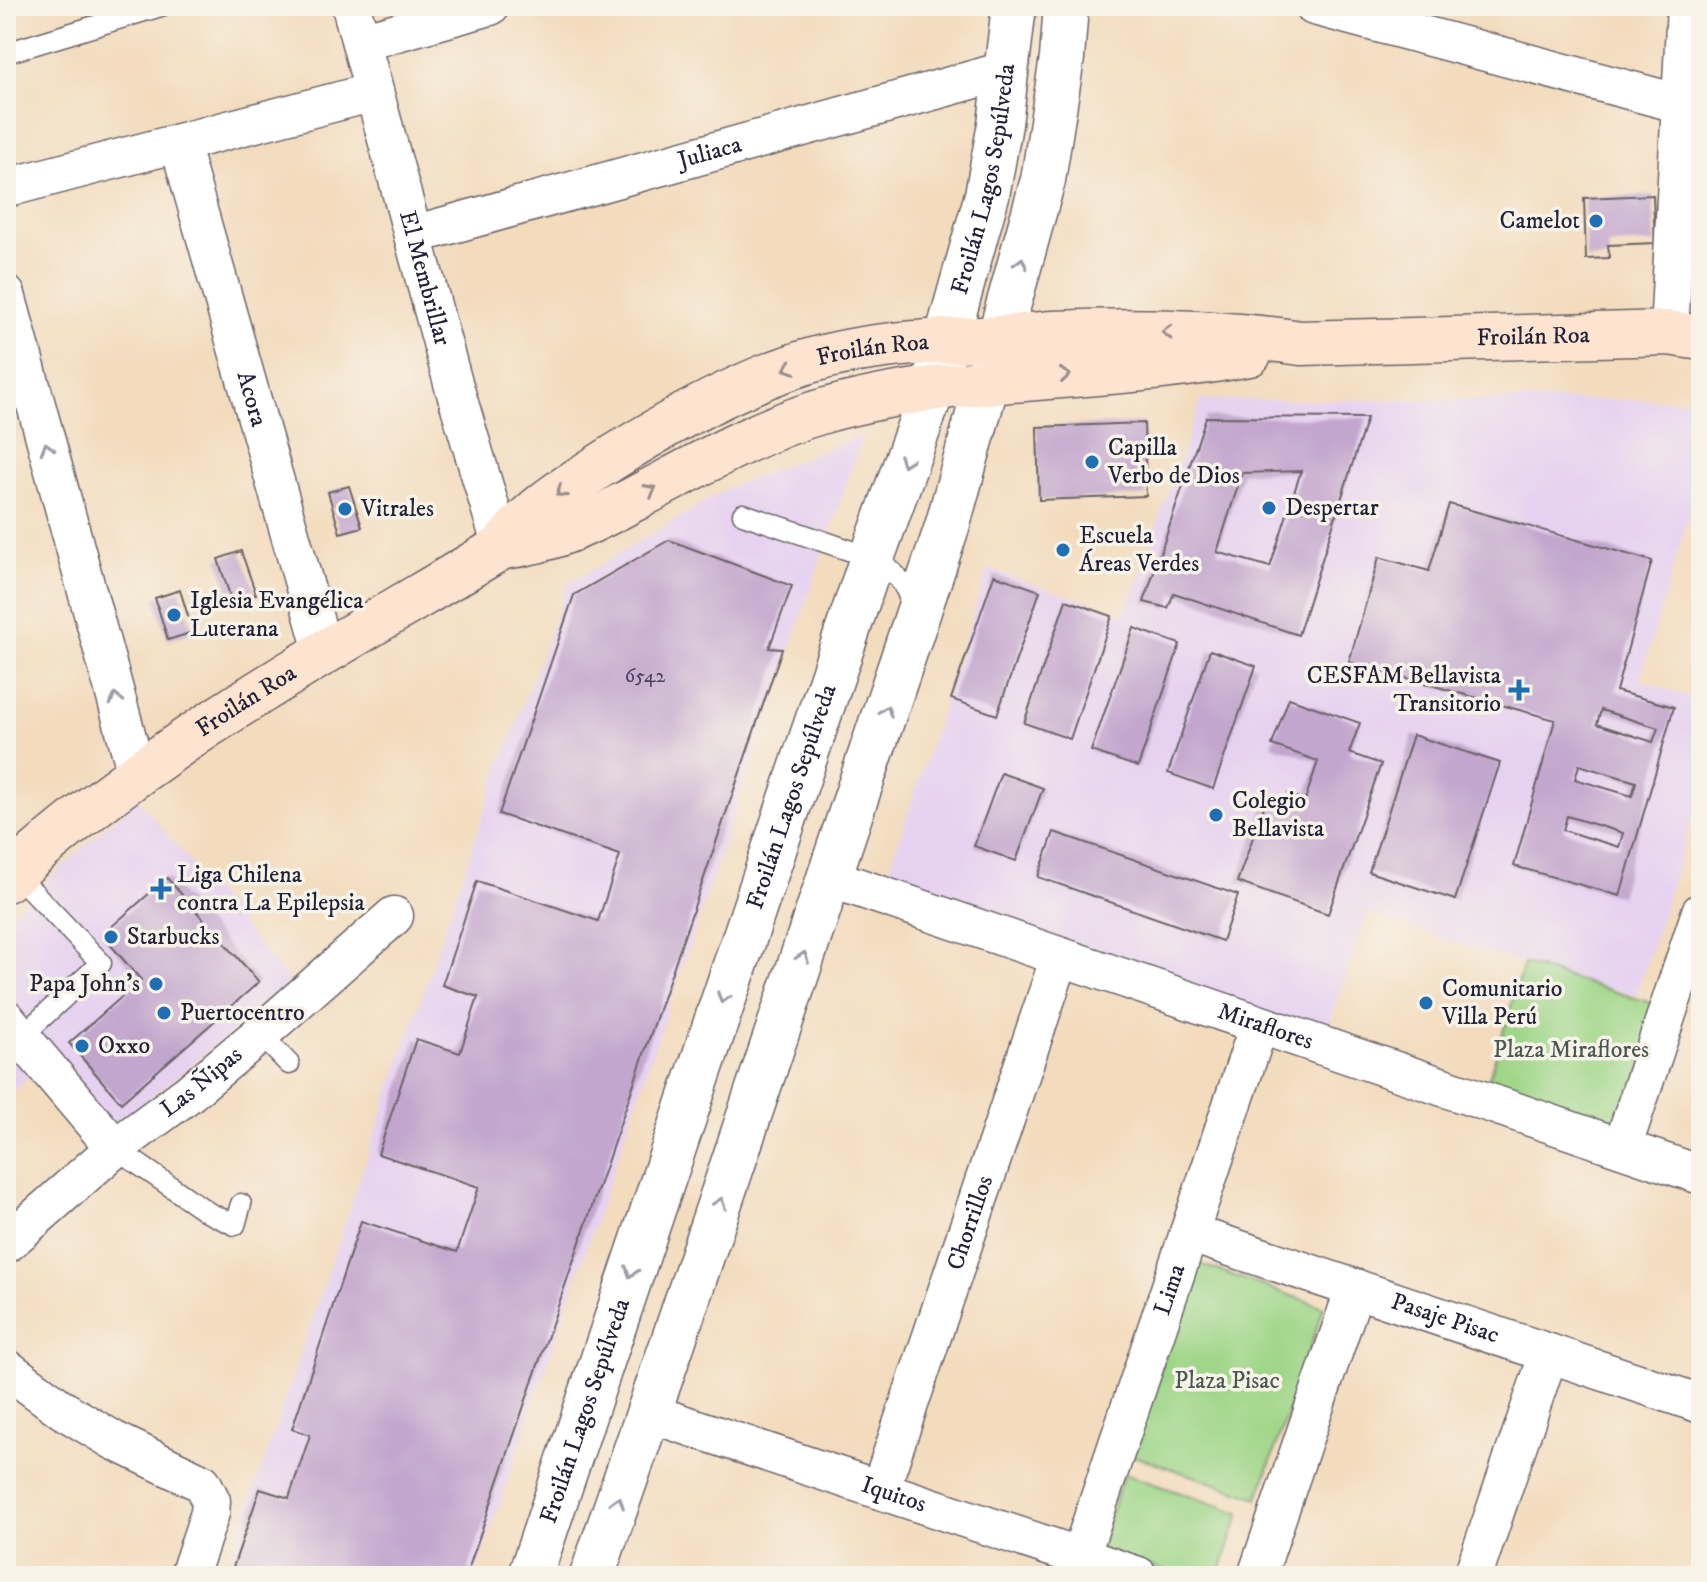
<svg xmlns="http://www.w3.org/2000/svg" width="1707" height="1582" font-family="'IM FELL DW Pica',serif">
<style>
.built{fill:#e6d2f0}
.green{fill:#9fd688;stroke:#607c62;stroke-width:2}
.building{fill:#c2a6cd;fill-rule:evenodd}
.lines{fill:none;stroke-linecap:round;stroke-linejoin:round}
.service-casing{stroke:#6b6368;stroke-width:23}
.minor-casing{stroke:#6b6368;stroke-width:41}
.tertiary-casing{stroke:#6b6368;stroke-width:47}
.secondary-casing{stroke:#6b6368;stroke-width:47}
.service{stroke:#fff;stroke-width:20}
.minor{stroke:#fff;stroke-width:38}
.tertiary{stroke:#fff;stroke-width:44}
.secondary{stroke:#fde4d1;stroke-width:44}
.oneway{stroke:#9c9ca7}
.oneway2{stroke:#9a8d8e}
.poi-dot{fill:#1f6fb2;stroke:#f7f3e8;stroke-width:3}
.labels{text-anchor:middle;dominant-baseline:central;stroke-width:7;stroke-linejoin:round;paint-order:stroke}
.number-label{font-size:20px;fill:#4a4360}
.street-label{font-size:24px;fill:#22223b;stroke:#f7f3e8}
.poi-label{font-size:24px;fill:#22223b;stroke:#f7f3e8;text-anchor:start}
.park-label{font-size:24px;fill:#485852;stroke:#f7f3e8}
</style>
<rect width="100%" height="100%" fill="#f7f3e8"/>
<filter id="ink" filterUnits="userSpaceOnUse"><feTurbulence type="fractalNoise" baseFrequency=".0125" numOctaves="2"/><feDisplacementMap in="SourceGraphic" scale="16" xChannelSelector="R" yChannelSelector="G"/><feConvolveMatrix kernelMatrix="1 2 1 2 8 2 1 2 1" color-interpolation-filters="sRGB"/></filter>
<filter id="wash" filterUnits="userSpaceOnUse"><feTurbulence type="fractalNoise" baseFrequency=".006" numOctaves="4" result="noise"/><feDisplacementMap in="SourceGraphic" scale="32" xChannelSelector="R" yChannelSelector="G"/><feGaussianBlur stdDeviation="1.8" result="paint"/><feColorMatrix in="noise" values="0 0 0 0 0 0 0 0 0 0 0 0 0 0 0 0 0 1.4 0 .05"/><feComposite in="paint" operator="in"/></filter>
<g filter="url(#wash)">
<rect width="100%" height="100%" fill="#f3dbbd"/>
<g class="built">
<path d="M 1201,400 L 1701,400 L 1701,473 L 1640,680 L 1701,701 L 1701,791 L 1636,996 L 1481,951 L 1367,913 L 1324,1040 L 884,886 L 988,569 L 1125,615 Z"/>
<path d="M 863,435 L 475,1576 L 225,1576 L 499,769 L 568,584 L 732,486 Z"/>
<path d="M 137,798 L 291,984 L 89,1148 L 29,1076 L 6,1097 L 6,919 Z"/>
</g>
<g class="green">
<path d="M 1524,964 L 1661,1006 L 1618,1139 L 1484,1094 Z"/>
<path d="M 1197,1263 L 1324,1307 L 1258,1498 L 1131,1455 Z"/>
<path d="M 1124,1474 L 1240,1513 L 1219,1576 L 1179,1576 L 1099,1549 Z"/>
</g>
<g id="blocks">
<g class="building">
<path d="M 1653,195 L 1655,243 L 1608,245 L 1609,258 L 1586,259 L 1584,198 Z"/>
<path d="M 1206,417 L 1367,418 L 1298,635 L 1174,593 L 1168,608 L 1144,602 ZM 1301,471 L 1270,567 L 1217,552 L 1242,473 Z"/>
<path d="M 1144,423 L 1146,496 L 1039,500 L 1037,427 Z"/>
<path d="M 349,486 L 362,527 L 340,533 L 328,492 Z"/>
<path d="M 1449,504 L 1652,561 L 1616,691 L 1674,707 L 1620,896 L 1514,866 L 1555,720 L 1349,662 L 1379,557 L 1429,571 ZM 1601,710 L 1658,728 L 1653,742 L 1597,724 ZM 1579,765 L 1636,782 L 1632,796 L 1575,779 ZM 1567,816 L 1623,833 L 1619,847 L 1563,830 Z"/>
<path d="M 669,540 L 792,586 L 769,648 L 782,649 L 466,1576 L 230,1576 L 260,1489 L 289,1498 L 310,1435 L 292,1429 L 361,1221 L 457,1252 L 479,1187 L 378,1154 L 416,1039 L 460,1053 L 478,997 L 442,985 L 477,881 L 598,921 L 620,855 L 499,814 L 574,595 Z"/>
<path d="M 241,551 L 256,594 L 232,602 L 218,559 Z"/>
<path d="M 994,575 L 1040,591 L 997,715 L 951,699 Z"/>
<path d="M 180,590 L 193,632 L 168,640 L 155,598 Z"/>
<path d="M 1066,600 L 1112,616 L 1070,739 L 1024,723 Z"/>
<path d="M 1134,628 L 1180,644 L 1138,767 L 1091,751 Z"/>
<path d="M 1210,650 L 1256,666 L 1213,789 L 1168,773 Z"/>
<path d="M 1289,698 L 1360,723 L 1349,753 L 1381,764 L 1328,914 L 1237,882 L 1266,801 L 1283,807 L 1288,794 L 1305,800 L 1318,761 L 1272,745 Z"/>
<path d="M 1413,735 L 1500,763 L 1455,900 L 1369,872 Z"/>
<path d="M 1001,773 L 1043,788 L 1016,861 L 974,846 Z"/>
<path d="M 1054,832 L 1238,895 L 1222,941 L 1038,877 Z"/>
<path d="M 167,878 L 259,982 L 121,1103 L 69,1043 L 141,980 L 102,935 Z"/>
</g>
</g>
</g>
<g filter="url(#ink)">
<use href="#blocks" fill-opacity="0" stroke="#6b6368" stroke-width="2"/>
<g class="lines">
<g class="service-casing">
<g id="service">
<path d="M 6,53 L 161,6"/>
<path d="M 743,514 L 872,558 C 894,570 908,584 912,609"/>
<path d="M 14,872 L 101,963 L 21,1037"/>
<path d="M 260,1034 L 289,1064"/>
<path d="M 115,1148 L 209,1213 L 235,1225 L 241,1204"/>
</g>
</g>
<g class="minor-casing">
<g id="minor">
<path id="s1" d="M 351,6 L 453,383 L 502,547"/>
<path d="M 1314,6 L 1681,104"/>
<path d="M 361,42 L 490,6"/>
<path id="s2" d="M 179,143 L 324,654"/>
<path d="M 6,188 L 374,92"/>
<path id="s3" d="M 413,235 L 1008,70"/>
<path d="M 6,295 L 137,774"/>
<path d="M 1669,333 L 1686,6"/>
<path id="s4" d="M 830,878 L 1701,1175"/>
<path d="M 6,1019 L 115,1148"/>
<path d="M 1622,1148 L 1701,912"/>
<path id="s5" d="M 1189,1233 L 1701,1404"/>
<path id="s6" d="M 6,1244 L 115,1148 L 188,1094 L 260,1034 L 394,916"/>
<path d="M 6,1368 L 63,1410 L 113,1440 L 202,1483 L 211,1501 L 210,1513 L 189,1576"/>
<path id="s7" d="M 649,1413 L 1138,1576"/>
<path id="s8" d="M 880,1490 L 1060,957"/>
<path id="s9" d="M 1080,1557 L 1259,1025"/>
<path d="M 1257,1576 L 1355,1288"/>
<path d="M 1473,1576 L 1549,1353"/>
</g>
</g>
<g class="tertiary-casing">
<g id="tertiary">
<path id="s10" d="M 530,1576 L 872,558 L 933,388 L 987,195 L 1000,124 L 1014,6"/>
<path d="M 592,1576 L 673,1342 L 947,527 L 1043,180 L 1062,58 L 1066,6"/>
</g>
</g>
<g class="secondary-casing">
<g id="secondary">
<path d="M 502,547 C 560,541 602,516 653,489 C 707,460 764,428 823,411 C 962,371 1108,382 1249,354"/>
<path id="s11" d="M 6,880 C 153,745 332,649 502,547 C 531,507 572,484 614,457 C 669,422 728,389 791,367 C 858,343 929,342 999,338 C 1018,337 1035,334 1054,333 C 1136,329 1219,331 1301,343 L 1669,333 L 1701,338"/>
</g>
</g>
<use href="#service" class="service"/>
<use href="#minor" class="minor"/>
<use href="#tertiary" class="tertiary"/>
<use href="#secondary" class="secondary"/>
</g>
<defs><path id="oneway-chevron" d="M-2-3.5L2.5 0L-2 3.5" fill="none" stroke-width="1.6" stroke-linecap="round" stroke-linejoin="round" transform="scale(2)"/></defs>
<g class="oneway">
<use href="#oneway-chevron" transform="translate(1021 263) rotate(-75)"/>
<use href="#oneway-chevron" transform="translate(47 448) rotate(-105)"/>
<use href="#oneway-chevron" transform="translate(905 461) rotate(110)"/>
<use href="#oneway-chevron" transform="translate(116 699) rotate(-105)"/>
<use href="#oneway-chevron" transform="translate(886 711) rotate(-71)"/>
<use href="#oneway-chevron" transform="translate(803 957) rotate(-71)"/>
<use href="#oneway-chevron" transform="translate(723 998) rotate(109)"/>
<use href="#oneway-chevron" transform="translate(720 1203) rotate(-71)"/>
<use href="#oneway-chevron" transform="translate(631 1272) rotate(108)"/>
<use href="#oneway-chevron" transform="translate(618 1502) rotate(-71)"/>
</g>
<g class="oneway2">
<use href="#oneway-chevron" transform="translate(1167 332) rotate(-179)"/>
<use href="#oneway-chevron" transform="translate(789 368) rotate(161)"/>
<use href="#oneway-chevron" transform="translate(1065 375) rotate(-5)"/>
<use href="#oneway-chevron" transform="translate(651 490) rotate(-28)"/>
<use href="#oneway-chevron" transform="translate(561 492) rotate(146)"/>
</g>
</g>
<g class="poi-dot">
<circle cx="1596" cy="221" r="8"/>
<circle cx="1092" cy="462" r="8"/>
<circle cx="1269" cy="508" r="8"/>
<circle cx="345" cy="509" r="8"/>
<circle cx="1063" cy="550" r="8"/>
<circle cx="174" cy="615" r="8"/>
<path d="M1515 678h8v8h8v8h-8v8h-8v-8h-8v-8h8z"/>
<circle cx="1216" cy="815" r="8"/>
<path d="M157 877h8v8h8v8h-8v8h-8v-8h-8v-8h8z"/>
<circle cx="111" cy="937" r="8"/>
<circle cx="156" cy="984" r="8"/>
<circle cx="1426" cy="1003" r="8"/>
<circle cx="164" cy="1013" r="8"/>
<circle cx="82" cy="1046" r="8"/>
</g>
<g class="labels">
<g class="number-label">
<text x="645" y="676">6542</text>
</g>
<g class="street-label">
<text stroke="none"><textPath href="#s3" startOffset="308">Juliaca</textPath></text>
<text stroke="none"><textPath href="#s10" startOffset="1470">Froilán Lagos Sepúlveda</textPath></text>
<text stroke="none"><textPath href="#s1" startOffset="282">El Membrillar</textPath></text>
<text stroke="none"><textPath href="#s11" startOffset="1688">Froilán Roa</textPath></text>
<text stroke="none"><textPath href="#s11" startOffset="1026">Froilán Roa</textPath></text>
<text stroke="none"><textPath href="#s2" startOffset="266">Acora</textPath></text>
<text stroke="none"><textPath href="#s11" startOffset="300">Froilán Roa</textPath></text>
<text stroke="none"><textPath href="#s10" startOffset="822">Froilán Lagos Sepúlveda</textPath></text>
<text stroke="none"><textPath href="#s4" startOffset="460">Miraflores</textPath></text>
<text stroke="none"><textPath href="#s6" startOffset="254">Las Ñipas</textPath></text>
<text stroke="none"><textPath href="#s8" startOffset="282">Chorrillos</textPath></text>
<text stroke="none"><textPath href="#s9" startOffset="282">Lima</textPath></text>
<text stroke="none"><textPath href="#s5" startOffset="270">Pasaje Pisac</textPath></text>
<text stroke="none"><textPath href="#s10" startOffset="174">Froilán Lagos Sepúlveda</textPath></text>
<text stroke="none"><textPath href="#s7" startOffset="258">Iquitos</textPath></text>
</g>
<g class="poi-label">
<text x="1580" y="221" text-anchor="end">Camelot</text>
<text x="1108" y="448">Capilla<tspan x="1108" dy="28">Verbo de Dios</tspan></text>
<text x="1285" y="508">Despertar</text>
<text x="361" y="509">Vitrales</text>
<text x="1079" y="536">Escuela<tspan x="1079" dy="28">Áreas Verdes</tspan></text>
<text x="190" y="601">Iglesia Evangélica<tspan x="190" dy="28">Luterana</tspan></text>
<text x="1501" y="676" text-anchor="end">CESFAM Bellavista<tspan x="1501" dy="28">Transitorio</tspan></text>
<text x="1232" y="801">Colegio<tspan x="1232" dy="28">Bellavista</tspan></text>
<text x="177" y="875">Liga Chilena<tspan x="177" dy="28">contra La Epilepsia</tspan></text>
<text x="127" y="937">Starbucks</text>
<text x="140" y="984" text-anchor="end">Papa John's</text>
<text x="1442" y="989">Comunitario<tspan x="1442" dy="28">Villa Perú</tspan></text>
<text x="180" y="1013">Puertocentro</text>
<text x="98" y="1046">Oxxo</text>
</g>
<g class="park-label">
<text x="1571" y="1050">Plaza Miraflores</text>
<text x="1227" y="1381">Plaza Pisac</text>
</g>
</g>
<rect width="1707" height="1582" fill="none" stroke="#f7f3e8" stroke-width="32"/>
</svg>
